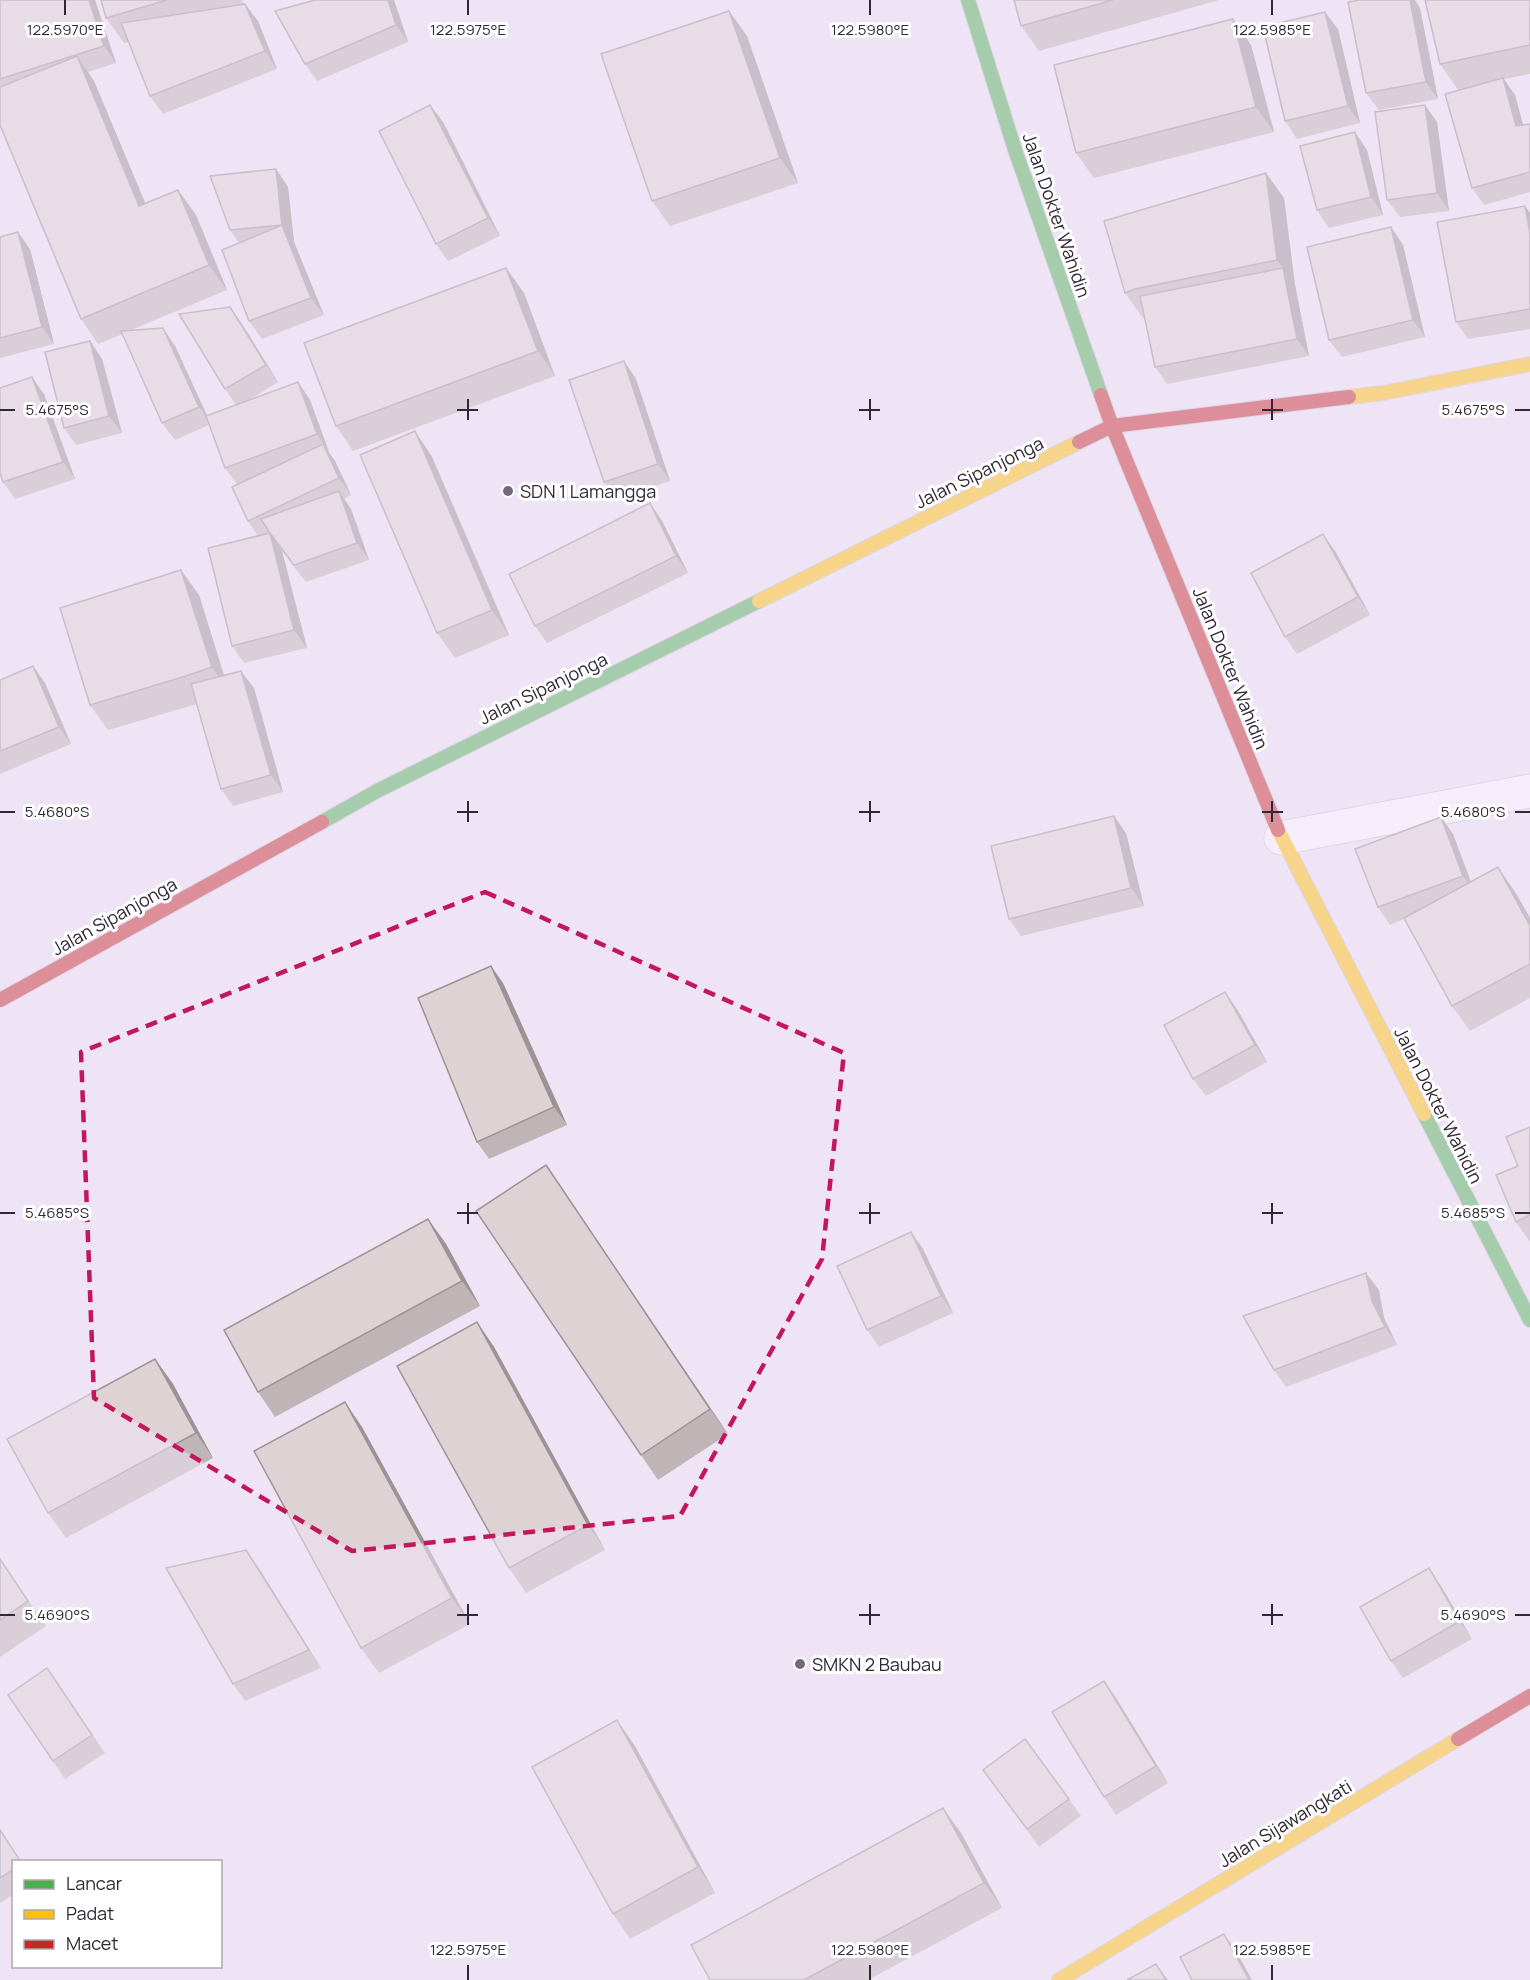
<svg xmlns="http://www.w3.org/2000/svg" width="1530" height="1980" font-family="Manrope,sans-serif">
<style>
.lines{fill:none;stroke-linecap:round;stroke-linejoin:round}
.street-casing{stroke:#ccc4d0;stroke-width:35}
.fast-casing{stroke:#ccc4d0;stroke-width:16}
.slow-casing{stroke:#ccc4d0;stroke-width:16}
.jam-casing{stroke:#ccc4d0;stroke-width:16}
.street{stroke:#fdfbfe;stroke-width:33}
.fast{stroke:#4caf50;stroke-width:14}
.slow{stroke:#ffc107;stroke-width:14}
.jam{stroke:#c62828;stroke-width:14}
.wall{fill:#c0b5b6}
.shaded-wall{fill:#9c9394}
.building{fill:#dfd2d4;stroke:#9c9394;stroke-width:1.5}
.marked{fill:none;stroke:#c2185b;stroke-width:4.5;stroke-dasharray:12 8;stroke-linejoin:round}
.ticks{fill:none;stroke:#302834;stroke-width:2}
.poi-dot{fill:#736a78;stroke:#fff;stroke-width:2}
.labels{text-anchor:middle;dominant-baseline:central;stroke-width:6;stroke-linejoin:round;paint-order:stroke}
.street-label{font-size:18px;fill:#302834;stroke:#fff}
.poi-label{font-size:18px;fill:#302834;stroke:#fff;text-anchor:start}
.ticks-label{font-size:15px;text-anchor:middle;fill:#302834;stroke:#fff;stroke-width:6;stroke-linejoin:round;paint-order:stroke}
</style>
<rect width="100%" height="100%" fill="#efe4f5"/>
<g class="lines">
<g class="street-casing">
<path id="street" d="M 1281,838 L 1530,791"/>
</g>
<g class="fast-casing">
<g id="fast">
<path d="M 968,0 L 1015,150 L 1101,395"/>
<path d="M 322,822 L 377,791 L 759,601"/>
<path d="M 1424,1114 L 1530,1320"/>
</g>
</g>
<g class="slow-casing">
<g id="slow">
<path d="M 1349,397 L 1383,393 L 1530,364"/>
<path d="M 759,601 L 1079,442"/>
<path d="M 1278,830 L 1424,1114"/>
<path d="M 1059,1980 L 1458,1739"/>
</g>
</g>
<g class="jam-casing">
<g id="jam">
<path d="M 1101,395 L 1112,426 L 1278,830"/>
<path d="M 1079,442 L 1112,426 L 1349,397"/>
<path d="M 0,1000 L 322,822"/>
<path d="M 1458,1739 L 1530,1696"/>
</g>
</g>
<use href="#street" class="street"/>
<use href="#fast" class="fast"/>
<use href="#slow" class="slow"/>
<use href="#jam" class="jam"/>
</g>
<g class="wall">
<path d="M 0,0 L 95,0 L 116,63 L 88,72 L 94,81 L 145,203 L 178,190 L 196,215 L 227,290 L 131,330 L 175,346 L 207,416 L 236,405 L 225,389 L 230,307 L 242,324 L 278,382 L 247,401 L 298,382 L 310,400 L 329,452 L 328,452 L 335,461 L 351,495 L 344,499 L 351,509 L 369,560 L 306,582 L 282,551 L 307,648 L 244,663 L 232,646 L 258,536 L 248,521 L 237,484 L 225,468 L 209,425 L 175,440 L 162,423 L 123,334 L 98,344 L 81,319 L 0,85 Z"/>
<path d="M 101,0 L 242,0 L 244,4 L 258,21 L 277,69 L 163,114 L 150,96 L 129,42 L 124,43 L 106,18 Z"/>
<path d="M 394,0 L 408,42 L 317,81 L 305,64 Z"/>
<path d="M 1014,0 L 1219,0 L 1039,51 L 1021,26 Z"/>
<path d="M 1360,0 L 1415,0 L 1420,8 L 1438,99 L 1379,110 L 1366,93 Z"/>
<path d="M 1530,0 L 1530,74 L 1504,79 L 1515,95 L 1523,125 L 1530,124 L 1530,192 L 1484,205 L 1472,188 L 1475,86 L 1458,90 L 1440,64 Z"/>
<path d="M 729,11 L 747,36 L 798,183 L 670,226 L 652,201 Z"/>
<path d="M 1233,19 L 1251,45 L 1274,132 L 1094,178 L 1076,153 Z"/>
<path d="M 1338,29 L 1360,123 L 1297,139 L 1285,121 Z"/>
<path d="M 443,122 L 500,236 L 448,261 L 436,244 Z"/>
<path d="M 1437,122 L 1449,211 L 1400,217 L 1387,200 Z"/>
<path d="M 1367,150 L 1383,215 L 1329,228 L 1317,210 Z"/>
<path d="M 276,169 L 288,187 L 294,242 L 324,315 L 262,339 L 249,321 L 239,243 L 230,230 Z"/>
<path d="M 1284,198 L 1295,285 L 1309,356 L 1167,384 L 1155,367 L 1145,317 L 1143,318 L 1125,293 Z"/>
<path d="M 1525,206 L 1530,213 L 1530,329 L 1468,339 L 1456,322 Z"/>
<path d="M 1391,227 L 1403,245 L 1425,337 L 1342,357 L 1329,340 Z"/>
<path d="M 0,237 L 30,249 L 54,344 L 0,358 Z"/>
<path d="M 506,268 L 524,293 L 555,376 L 353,451 L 336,426 Z"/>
<path d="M 90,341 L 102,359 L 122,433 L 76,445 L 64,428 Z"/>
<path d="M 624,361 L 636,379 L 670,481 L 616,499 L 604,482 Z"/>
<path d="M 44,394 L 75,479 L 15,499 L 3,482 Z"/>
<path d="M 415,431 L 432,457 L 509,635 L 455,658 L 437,633 Z"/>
<path d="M 650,503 L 662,521 L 688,573 L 547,643 L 535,626 Z"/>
<path d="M 1335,551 L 1370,615 L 1297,654 L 1285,637 Z"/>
<path d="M 199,595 L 224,675 L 254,688 L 283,792 L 233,806 L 221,789 L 197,704 L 108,730 L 90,705 Z"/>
<path d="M 0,680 L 45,683 L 71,744 L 0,774 Z"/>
<path d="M 1441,817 L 1453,834 L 1471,882 L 1515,892 L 1530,918 L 1530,998 L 1470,1031 L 1452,1006 L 1404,919 L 1390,925 L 1378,907 Z"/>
<path d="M 1126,833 L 1144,906 L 1021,936 L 1009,919 Z"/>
<path d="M 503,983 L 567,1125 L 489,1159 L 477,1142 Z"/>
<path d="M 1237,1009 L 1267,1062 L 1206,1096 L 1193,1079 Z"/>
<path d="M 1530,1127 L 1530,1242 L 1516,1222 L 1518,1166 Z"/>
<path d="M 546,1165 L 728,1434 L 658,1480 L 641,1455 Z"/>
<path d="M 428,1219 L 446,1244 L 480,1306 L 275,1417 L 258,1392 Z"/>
<path d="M 911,1232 L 923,1249 L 953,1313 L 879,1347 L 867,1330 Z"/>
<path d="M 1379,1290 L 1384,1318 L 1397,1345 L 1286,1387 L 1274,1370 Z"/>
<path d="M 477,1322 L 494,1347 L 605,1550 L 526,1593 L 509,1568 Z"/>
<path d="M 155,1359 L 173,1384 L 213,1458 L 66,1538 L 48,1513 Z"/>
<path d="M 362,1427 L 470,1624 L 379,1673 L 361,1648 Z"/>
<path d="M 0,1559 L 46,1626 L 0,1657 Z"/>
<path d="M 258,1567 L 321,1668 L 245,1701 L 233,1684 Z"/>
<path d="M 1441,1586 L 1472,1639 L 1403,1678 L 1391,1661 Z"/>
<path d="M 47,1668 L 105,1753 L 65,1779 L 8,1695 Z"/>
<path d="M 1104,1681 L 1116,1698 L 1168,1783 L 1116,1815 L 1104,1797 Z"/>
<path d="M 635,1746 L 715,1893 L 630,1939 L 613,1914 Z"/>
<path d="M 996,1787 L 1069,1799 L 1081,1816 L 1039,1847 Z"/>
<path d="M 0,1830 L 14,1862 L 14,1894 L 0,1903 Z"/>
<path d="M 961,1833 L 1002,1908 L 868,1980 L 710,1980 Z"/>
</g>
<g class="shaded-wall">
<path d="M 89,0 L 95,0 L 116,63 L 104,46 Z"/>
<path d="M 388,0 L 394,0 L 408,42 L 396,25 Z"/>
<path d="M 1410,0 L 1415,0 L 1420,8 L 1438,99 L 1426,82 Z"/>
<path d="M 245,4 L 258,21 L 277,69 L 265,51 Z"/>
<path d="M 729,11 L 747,36 L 798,183 L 780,158 Z"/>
<path d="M 1325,12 L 1338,29 L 1360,123 L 1348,106 Z"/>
<path d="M 1233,19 L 1251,45 L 1274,132 L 1256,107 Z"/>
<path d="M 77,56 L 94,81 L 157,231 L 139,206 Z"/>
<path d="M 1503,78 L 1515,95 L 1528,143 L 1516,126 Z"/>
<path d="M 430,105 L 443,122 L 500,236 L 488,218 Z"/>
<path d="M 1425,105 L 1437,122 L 1449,211 L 1437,193 Z"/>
<path d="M 1355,132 L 1367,150 L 1383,215 L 1371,197 Z"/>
<path d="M 276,169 L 288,187 L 294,242 L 324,315 L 311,298 L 282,225 Z"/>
<path d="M 1266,173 L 1284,198 L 1295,285 L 1309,356 L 1297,339 L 1283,268 L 1277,260 Z"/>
<path d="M 178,190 L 196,215 L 227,290 L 209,265 Z"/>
<path d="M 1525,206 L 1530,213 L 1530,233 Z"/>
<path d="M 1391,227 L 1403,245 L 1425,337 L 1413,320 Z"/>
<path d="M 18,232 L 30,249 L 54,344 L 42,327 Z"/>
<path d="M 506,268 L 524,293 L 555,376 L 538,351 Z"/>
<path d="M 230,307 L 242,324 L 278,382 L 266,365 Z"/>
<path d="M 163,328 L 175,346 L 211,424 L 199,407 Z"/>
<path d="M 90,341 L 102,359 L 122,433 L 109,416 Z"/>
<path d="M 624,361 L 636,379 L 670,481 L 658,464 Z"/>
<path d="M 32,377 L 44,394 L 75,479 L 63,462 Z"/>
<path d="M 298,382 L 310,400 L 329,452 L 317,434 Z"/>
<path d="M 415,431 L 432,457 L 509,635 L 492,610 Z"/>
<path d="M 323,444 L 335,461 L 351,495 L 339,478 Z"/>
<path d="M 339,491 L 351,509 L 369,560 L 357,543 Z"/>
<path d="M 650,503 L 662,521 L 688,573 L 676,556 Z"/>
<path d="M 270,533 L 282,551 L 307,648 L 294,630 Z"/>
<path d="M 1323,534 L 1335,551 L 1370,615 L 1358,597 Z"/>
<path d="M 181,570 L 199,595 L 229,692 L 212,667 Z"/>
<path d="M 33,666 L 45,683 L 71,744 L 59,727 Z"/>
<path d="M 241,671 L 254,688 L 283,792 L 271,775 Z"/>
<path d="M 1114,816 L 1126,833 L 1144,906 L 1131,888 Z"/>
<path d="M 1441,817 L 1453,834 L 1475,893 L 1463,876 Z"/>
<path d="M 1498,867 L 1515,892 L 1530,918 L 1530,926 Z"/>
<path d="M 491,966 L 503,983 L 567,1125 L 554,1107 Z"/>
<path d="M 1225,992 L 1237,1009 L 1267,1062 L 1255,1045 Z"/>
<path d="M 546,1165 L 563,1190 L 728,1434 L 710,1409 Z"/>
<path d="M 428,1219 L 446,1244 L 480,1306 L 462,1281 Z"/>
<path d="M 911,1232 L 923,1249 L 953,1313 L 941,1296 Z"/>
<path d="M 1366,1273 L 1379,1290 L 1384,1318 L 1397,1345 L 1385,1327 L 1372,1301 Z"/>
<path d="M 477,1322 L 494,1347 L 605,1550 L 588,1525 Z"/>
<path d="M 155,1359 L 173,1384 L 213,1458 L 196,1433 Z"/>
<path d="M 345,1402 L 362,1427 L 470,1624 L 452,1598 Z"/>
<path d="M 246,1550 L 258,1567 L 321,1668 L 309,1650 Z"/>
<path d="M 1429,1568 L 1441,1586 L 1472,1639 L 1460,1621 Z"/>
<path d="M 1104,1681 L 1116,1698 L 1168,1783 L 1156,1766 Z"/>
<path d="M 617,1720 L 635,1746 L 715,1893 L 698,1867 Z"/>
<path d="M 943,1808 L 961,1833 L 1002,1908 L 984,1883 Z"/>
<path d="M 1224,1934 L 1236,1951 L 1252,1980 L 1249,1980 Z"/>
<path d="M 1156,1964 L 1168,1980 L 1166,1980 Z"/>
</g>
<g class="building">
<path d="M 0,0 L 89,0 L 104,46 L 0,79 Z"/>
<path d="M 101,0 L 167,0 L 106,18 Z"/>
<path d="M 315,0 L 388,0 L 396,25 L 305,64 L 275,11 Z"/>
<path d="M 1014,0 L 1113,0 L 1021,26 Z"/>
<path d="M 1360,0 L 1410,0 L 1426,82 L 1366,93 L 1348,2 Z"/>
<path d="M 1425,0 L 1530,0 L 1530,45 L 1440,64 Z"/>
<path d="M 245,4 L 265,51 L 150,96 L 121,23 Z"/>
<path d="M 729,11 L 780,158 L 652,201 L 601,54 Z"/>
<path d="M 1325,12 L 1348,106 L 1285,121 L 1263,27 Z"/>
<path d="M 1233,19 L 1256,107 L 1076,153 L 1054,65 Z"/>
<path d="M 77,56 L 139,206 L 178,190 L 209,265 L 81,319 L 0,125 L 0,87 Z"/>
<path d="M 1503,78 L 1516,126 L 1530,124 L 1530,172 L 1472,188 L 1445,94 Z"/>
<path d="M 430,105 L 488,218 L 436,244 L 379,131 Z"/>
<path d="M 1425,105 L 1437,193 L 1387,200 L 1375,112 Z"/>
<path d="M 1355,132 L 1371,197 L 1317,210 L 1300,146 Z"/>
<path d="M 276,169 L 282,225 L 311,298 L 249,321 L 222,250 L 282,225 L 230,230 L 210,176 Z"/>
<path d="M 1266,173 L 1277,260 L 1135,289 L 1125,293 L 1104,221 Z"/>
<path d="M 1525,206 L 1530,233 L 1530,309 L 1456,322 L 1437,222 Z"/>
<path d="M 1391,227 L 1413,320 L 1329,340 L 1307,247 Z"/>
<path d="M 18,232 L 42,327 L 0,338 L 0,237 Z"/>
<path d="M 506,268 L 538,351 L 336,426 L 304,343 Z"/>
<path d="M 1283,268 L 1297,339 L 1155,367 L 1140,296 Z"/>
<path d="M 230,307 L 266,365 L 225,389 L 179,314 Z"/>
<path d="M 163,328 L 199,407 L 162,423 L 121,331 Z"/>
<path d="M 90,341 L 109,416 L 64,428 L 45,352 Z"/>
<path d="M 624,361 L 658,464 L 604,482 L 569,380 Z"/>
<path d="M 32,377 L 63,462 L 3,482 L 0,473 L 0,388 Z"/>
<path d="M 298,382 L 317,434 L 225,468 L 206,416 Z"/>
<path d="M 415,431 L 492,610 L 437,633 L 360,455 Z"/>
<path d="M 323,444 L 339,478 L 248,521 L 232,487 Z"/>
<path d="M 339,491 L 357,543 L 294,565 L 270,533 L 294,630 L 232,646 L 208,548 L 270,533 L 261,519 Z"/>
<path d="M 650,503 L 676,556 L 535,626 L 509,574 Z"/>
<path d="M 1323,534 L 1358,597 L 1285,637 L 1251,573 Z"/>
<path d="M 181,570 L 212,667 L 186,676 L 90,705 L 60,608 Z"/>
<path d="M 33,666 L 59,727 L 0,751 L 0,680 Z"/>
<path d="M 241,671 L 271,775 L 221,789 L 191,684 Z"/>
<path d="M 1114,816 L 1131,888 L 1009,919 L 991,846 Z"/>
<path d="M 1441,817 L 1463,876 L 1378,907 L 1355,849 Z"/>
<path d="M 1498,867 L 1530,926 L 1530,964 L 1452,1006 L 1404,918 Z"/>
<path d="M 491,966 L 554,1107 L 477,1142 L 418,998 Z"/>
<path d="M 1225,992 L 1255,1045 L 1193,1079 L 1164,1025 Z"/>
<path d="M 1530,1127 L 1530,1215 L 1516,1222 L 1496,1175 L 1518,1166 L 1506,1137 Z"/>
<path d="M 546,1165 L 710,1409 L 641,1455 L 476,1211 Z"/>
<path d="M 428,1219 L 462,1281 L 258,1392 L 224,1330 Z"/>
<path d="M 911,1232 L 941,1296 L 867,1330 L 837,1266 Z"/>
<path d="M 1366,1273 L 1372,1301 L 1385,1327 L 1274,1370 L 1243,1316 Z"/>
<path d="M 477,1322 L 588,1525 L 509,1568 L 397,1366 Z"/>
<path d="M 155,1359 L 196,1433 L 48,1513 L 7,1439 Z"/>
<path d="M 345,1402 L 452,1598 L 361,1648 L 254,1451 Z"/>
<path d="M 246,1550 L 309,1650 L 233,1684 L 166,1568 Z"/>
<path d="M 0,1559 L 28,1601 L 0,1620 Z"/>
<path d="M 1429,1568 L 1460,1621 L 1391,1661 L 1360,1607 Z"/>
<path d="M 47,1668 L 92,1735 L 53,1761 L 8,1695 Z"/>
<path d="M 1104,1681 L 1156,1766 L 1104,1797 L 1052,1712 Z"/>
<path d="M 617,1720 L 698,1867 L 613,1914 L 532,1767 Z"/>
<path d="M 1025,1739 L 1069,1799 L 1027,1829 L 983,1770 Z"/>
<path d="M 943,1808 L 984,1883 L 804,1980 L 710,1980 L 691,1945 Z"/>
<path d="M 0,1830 L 21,1862 L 14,1862 L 14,1869 L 0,1878 Z"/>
<path d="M 1224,1934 L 1249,1980 L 1192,1980 L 1180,1957 Z"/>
<path d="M 1156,1964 L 1166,1980 L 1127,1980 Z"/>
</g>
<path d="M0 0H1530V1980H0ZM 485,892 L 844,1053 L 822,1259 L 680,1516 L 352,1551 L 94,1398 L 81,1052 Z" fill="#efe4f5" fill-opacity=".55" fill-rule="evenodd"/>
<path class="marked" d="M 485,892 L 844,1053 L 822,1259 L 680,1516 L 352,1551 L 94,1398 L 81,1052 Z"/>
<path class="ticks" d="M 65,0 L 65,15M 468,0 L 468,15M 870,0 L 870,15M 1272,0 L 1272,15M 468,399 L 468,420M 870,399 L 870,420M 1272,399 L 1272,420M 0,410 L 15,410M 457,410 L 478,410M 859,410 L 880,410M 1262,410 L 1283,410M 1515,410 L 1530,410M 468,801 L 468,822M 870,801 L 870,822M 1272,801 L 1272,822M 0,812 L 15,812M 457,812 L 478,812M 859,812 L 880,812M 1262,812 L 1283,812M 1515,812 L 1530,812M 468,1203 L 468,1224M 870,1203 L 870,1224M 1272,1203 L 1272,1224M 0,1213 L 15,1213M 457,1213 L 478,1213M 859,1213 L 880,1213M 1262,1213 L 1283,1213M 1515,1213 L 1530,1213M 468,1604 L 468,1625M 870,1604 L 870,1625M 1272,1604 L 1272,1625M 0,1615 L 15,1615M 457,1615 L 478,1615M 859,1615 L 880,1615M 1262,1615 L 1283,1615M 1515,1615 L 1530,1615M 468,1965 L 468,1980M 870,1965 L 870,1980M 1272,1965 L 1272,1980"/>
<g class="poi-dot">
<circle cx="508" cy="491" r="6"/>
<circle cx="800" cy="1664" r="6"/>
</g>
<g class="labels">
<g class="street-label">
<text transform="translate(1057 215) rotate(71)">Jalan Dokter Wahidin</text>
<text transform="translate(979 472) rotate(-26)">Jalan Sipanjonga</text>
<text transform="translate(1231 668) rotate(68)">Jalan Dokter Wahidin</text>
<text transform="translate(543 688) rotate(-26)">Jalan Sipanjonga</text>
<text transform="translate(114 916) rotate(-29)">Jalan Sipanjonga</text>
<text transform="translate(1439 1105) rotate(63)">Jalan Dokter Wahidin</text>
<text transform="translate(1285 1823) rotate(-31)">Jalan Sijawangkati</text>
</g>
<g class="poi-label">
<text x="520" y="491">SDN 1 Lamangga</text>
<text x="812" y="1664">SMKN 2 Baubau</text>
</g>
</g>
<g class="ticks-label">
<text x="65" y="35">122.5970°E</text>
<text x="468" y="35">122.5975°E</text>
<text x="870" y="35">122.5980°E</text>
<text x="1272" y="35">122.5985°E</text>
<text x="57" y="415">5.4675°S</text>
<text x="1473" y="415">5.4675°S</text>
<text x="57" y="817">5.4680°S</text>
<text x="1473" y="817">5.4680°S</text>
<text x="57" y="1218">5.4685°S</text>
<text x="1473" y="1218">5.4685°S</text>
<text x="57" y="1620">5.4690°S</text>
<text x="1473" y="1620">5.4690°S</text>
<text x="468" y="1955">122.5975°E</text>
<text x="870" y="1955">122.5980°E</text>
<text x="1272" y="1955">122.5985°E</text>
</g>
<rect x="12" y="1860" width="210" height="108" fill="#ffffff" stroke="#aca9ae" stroke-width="1.5"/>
<rect x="24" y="1880" width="30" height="9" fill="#4caf50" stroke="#aca9ae" stroke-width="1.5"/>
<text x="66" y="1890" font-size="18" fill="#302834">Lancar</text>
<rect x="24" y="1910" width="30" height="9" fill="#ffc107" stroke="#aca9ae" stroke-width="1.5"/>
<text x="66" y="1920" font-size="18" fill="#302834">Padat</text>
<rect x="24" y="1940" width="30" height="9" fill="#c62828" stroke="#aca9ae" stroke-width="1.5"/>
<text x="66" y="1950" font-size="18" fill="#302834">Macet</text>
</svg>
